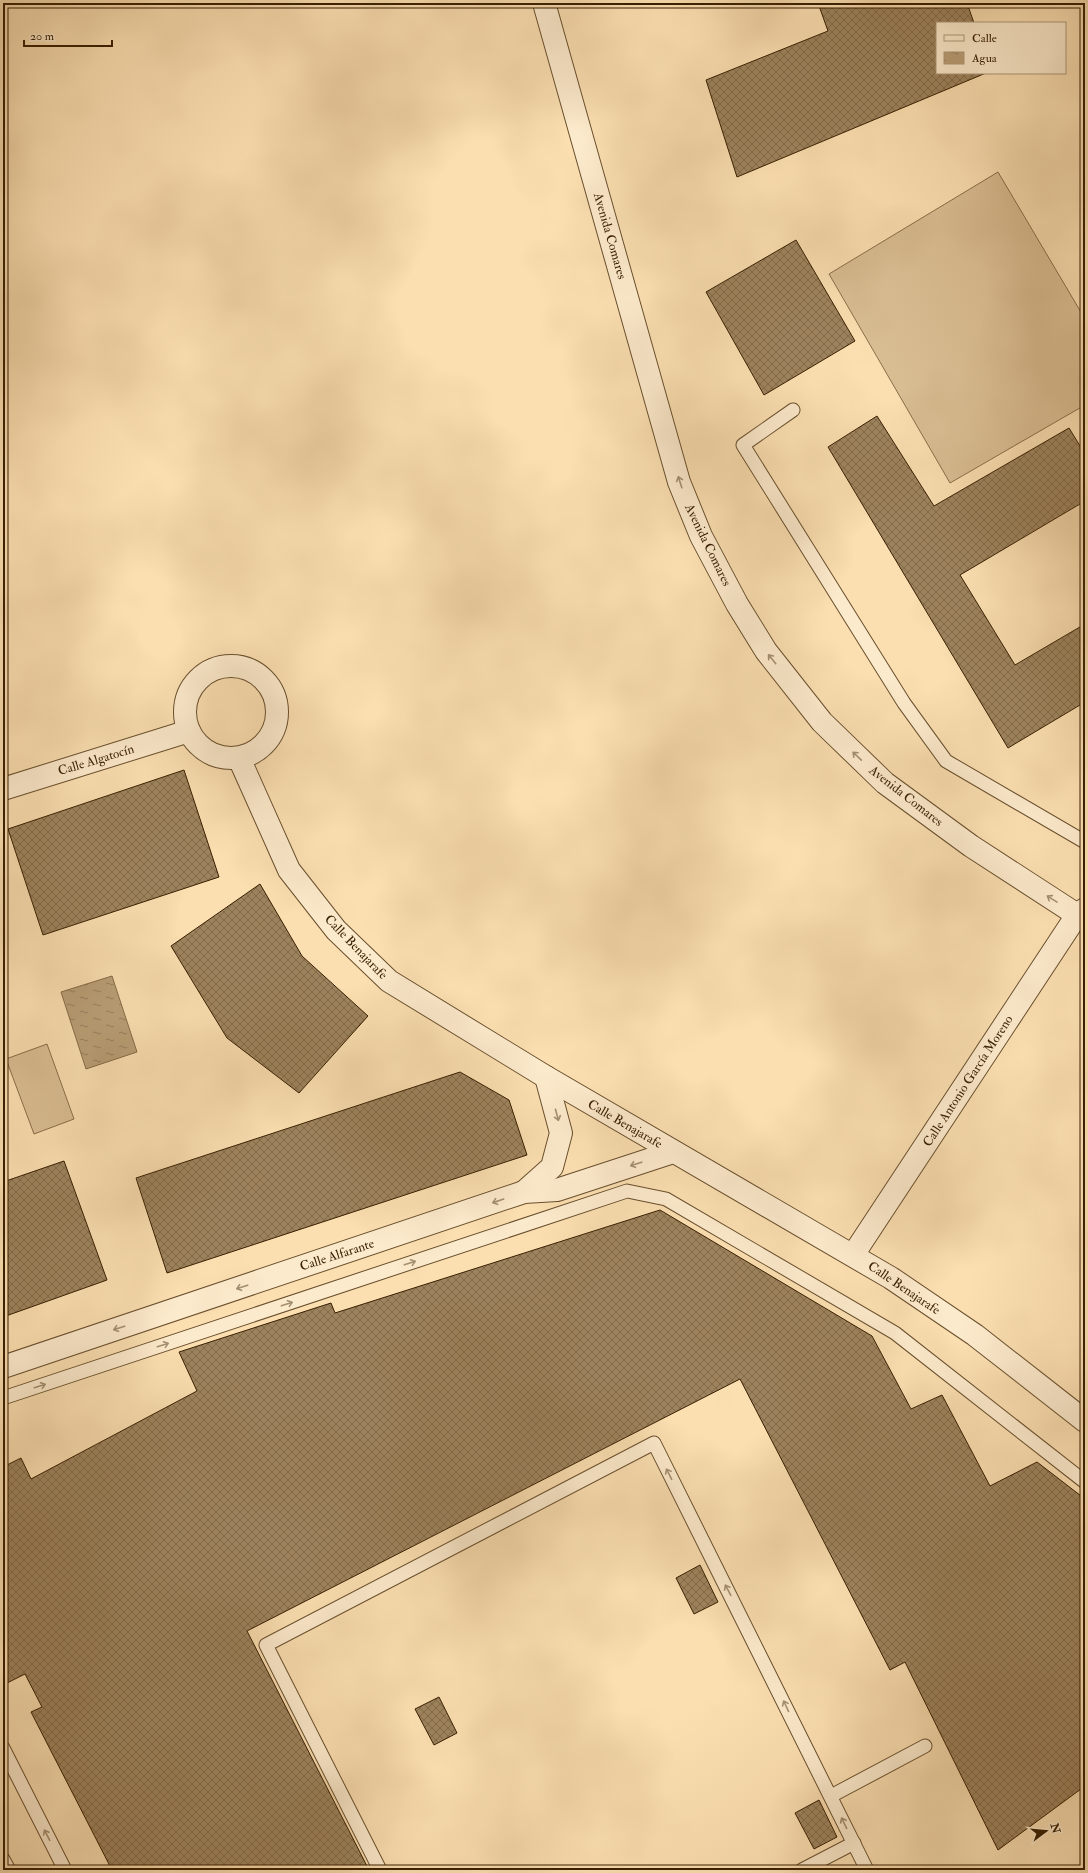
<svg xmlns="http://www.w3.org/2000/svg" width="1088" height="1873" font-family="'IM FELL Double Pica',serif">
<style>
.garden{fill:#dabe93;stroke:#896e4a}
.water{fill:url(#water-ripples);stroke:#856b47}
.building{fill:url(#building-cross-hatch);stroke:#381f01}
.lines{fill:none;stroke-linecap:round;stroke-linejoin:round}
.lane-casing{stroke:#694f2d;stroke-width:15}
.street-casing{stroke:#694f2d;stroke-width:24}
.lane{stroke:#fceacc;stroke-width:13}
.street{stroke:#fceacc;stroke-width:22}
.oneway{stroke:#a48f71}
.labels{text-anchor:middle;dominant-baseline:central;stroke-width:4;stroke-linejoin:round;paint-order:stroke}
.street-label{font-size:13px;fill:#381f01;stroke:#fceacc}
</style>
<defs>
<pattern id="water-ripples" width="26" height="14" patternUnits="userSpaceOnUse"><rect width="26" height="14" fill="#b99e75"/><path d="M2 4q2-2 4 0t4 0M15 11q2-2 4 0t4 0" fill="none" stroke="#97805e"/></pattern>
<pattern id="building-cross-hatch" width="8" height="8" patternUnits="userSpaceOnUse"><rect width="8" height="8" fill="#9d835d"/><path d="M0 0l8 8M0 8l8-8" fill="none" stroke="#816b4a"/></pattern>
</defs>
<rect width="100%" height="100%" fill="#fbdfb1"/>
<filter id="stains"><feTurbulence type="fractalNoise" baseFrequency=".005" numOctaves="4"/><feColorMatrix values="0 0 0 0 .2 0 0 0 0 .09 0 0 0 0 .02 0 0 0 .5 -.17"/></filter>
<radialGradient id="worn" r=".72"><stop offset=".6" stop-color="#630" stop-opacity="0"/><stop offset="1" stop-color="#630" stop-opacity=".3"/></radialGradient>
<g class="garden">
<path d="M 998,172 L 1085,319 L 1085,405 L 950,483 L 829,274 Z"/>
<path d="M 47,1044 L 74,1119 L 34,1134 L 6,1059 Z"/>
</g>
<path class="water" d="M 112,976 L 137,1052 L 86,1069 L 61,992 Z"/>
<g class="building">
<path d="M 818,3 L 967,3 L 974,23 L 937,23 L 937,73 L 986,73 L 737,177 L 706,80 L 828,31 Z"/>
<path d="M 796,240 L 855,341 L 764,395 L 706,292 Z"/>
<path d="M 877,416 L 934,506 L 1069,428 L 1085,454 L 1085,501 L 960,575 L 1015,665 L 1085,624 L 1085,702 L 1008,748 L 828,447 Z"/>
<path d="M 184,770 L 219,877 L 43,935 L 8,829 Z"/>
<path d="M 260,884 L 302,956 L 368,1016 L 299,1093 L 227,1038 L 171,946 Z"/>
<path d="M 460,1072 L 509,1100 L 527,1155 L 167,1273 L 136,1178 Z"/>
<path d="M 64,1161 L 107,1280 L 3,1317 L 3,1182 Z"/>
<path d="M 660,1210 L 872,1336 L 911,1409 L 942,1395 L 990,1486 L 1037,1462 L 1085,1499 L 1085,1786 L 998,1850 L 905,1662 L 890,1670 L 740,1379 L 247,1631 L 369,1870 L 112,1870 L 31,1712 L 42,1707 L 25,1674 L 3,1685 L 3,1467 L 21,1458 L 31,1479 L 197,1391 L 179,1352 L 331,1303 L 335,1313 Z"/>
<path d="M 700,1565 L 718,1602 L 694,1614 L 676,1578 Z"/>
<path d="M 439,1697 L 457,1733 L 434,1745 L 415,1709 Z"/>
<path d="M 819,1800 L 837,1837 L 814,1849 L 795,1813 Z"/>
</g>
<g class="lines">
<g class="lane-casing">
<g id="lane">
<path d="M 793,410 L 743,445 L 904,703 L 946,761 L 1085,842"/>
<path d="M 3,1398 L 627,1191 L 666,1199 L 895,1333 L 1085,1482"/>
<path d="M 3,1748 L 65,1870"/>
<path d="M 831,1796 L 925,1746"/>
<path d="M 3,1859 L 9,1870"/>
<path d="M 380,1870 L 266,1645 L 654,1443 L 867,1870"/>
<path d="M 802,1870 L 854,1843"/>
</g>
</g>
<g class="street-casing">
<g id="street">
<path d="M 544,3 L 679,482 L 701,536 L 737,604 L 766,651 L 822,722 L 885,783 L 971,846 L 1085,920"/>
<circle cx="231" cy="712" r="46"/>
<path d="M 239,758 L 289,870 L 336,930 L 389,981 L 546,1077 L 891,1278 L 975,1335 L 1085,1421"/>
<path d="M 3,789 L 189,731"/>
<path d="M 524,1192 L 552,1167 L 561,1133 L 546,1077"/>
<path d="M 853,1255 L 1077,915 L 1085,909"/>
<path d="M 3,1367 L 524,1192 L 557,1190 L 673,1152"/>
</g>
</g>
<use href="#lane" class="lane"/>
<use href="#street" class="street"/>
</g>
<defs><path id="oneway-shaft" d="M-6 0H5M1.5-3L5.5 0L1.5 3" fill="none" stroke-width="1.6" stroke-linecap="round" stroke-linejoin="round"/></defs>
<g class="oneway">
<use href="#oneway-shaft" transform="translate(680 482) rotate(-108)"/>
<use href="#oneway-shaft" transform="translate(772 659) rotate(-129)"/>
<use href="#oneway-shaft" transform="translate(857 756) rotate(-136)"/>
<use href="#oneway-shaft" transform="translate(1052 899) rotate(-148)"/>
<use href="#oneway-shaft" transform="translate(557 1115) rotate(75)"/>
<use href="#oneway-shaft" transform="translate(636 1164) rotate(162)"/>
<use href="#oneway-shaft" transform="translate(498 1201) rotate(161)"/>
<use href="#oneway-shaft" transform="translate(410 1263) rotate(-18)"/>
<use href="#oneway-shaft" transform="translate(242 1287) rotate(162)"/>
<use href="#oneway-shaft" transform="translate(287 1304) rotate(-18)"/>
<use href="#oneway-shaft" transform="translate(119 1328) rotate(162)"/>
<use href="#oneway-shaft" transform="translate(163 1345) rotate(-18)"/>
<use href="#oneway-shaft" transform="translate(40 1386) rotate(-18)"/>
<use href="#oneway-shaft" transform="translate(669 1474) rotate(-117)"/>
<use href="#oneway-shaft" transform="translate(728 1590) rotate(-118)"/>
<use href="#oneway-shaft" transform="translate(786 1706) rotate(-115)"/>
<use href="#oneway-shaft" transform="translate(844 1823) rotate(-116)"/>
<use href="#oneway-shaft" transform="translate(47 1835) rotate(-117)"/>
</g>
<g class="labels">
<g class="street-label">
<text transform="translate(610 236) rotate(74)">Avenida Comares</text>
<text transform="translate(708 545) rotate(64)">Avenida Comares</text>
<text transform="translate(96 760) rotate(-17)">Calle Algatocín</text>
<text transform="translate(906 796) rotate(38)">Avenida Comares</text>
<text transform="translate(356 947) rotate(46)">Calle Benajarafe</text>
<text transform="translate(968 1081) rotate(-57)">Calle Antonio García Moreno</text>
<text transform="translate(625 1124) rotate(30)">Calle Benajarafe</text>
<text transform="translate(337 1255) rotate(-18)">Calle Alfarante</text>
<text transform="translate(904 1288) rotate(34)">Calle Benajarafe</text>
</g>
</g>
<rect width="1088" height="1873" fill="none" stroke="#fbdfb1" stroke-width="16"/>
<rect x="4" y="4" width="1080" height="1865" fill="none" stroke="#381f01" stroke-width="2"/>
<rect x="8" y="8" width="1072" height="1857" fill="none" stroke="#381f01"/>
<rect x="936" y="22" width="130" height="52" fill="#fceacc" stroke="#ae997b"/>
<rect x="944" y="35" width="20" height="6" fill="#fceacc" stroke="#ae997b"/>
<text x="972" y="42" font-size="12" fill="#381f01">Calle</text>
<rect x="944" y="52" width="20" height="12" fill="url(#water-ripples)" stroke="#ae997b"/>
<text x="972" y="62" font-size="12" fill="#381f01">Agua</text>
<g transform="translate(1046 1831) rotate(74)" stroke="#fceacc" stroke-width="3" paint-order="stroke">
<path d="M0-3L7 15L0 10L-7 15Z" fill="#381f01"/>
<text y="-6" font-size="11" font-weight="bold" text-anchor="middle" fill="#381f01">N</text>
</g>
<path d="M24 40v6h88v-6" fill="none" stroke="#381f01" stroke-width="2"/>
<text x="30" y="40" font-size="12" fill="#381f01" stroke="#fceacc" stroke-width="3" paint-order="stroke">20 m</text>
<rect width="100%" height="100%" filter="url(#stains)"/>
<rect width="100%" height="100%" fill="url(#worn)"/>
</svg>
